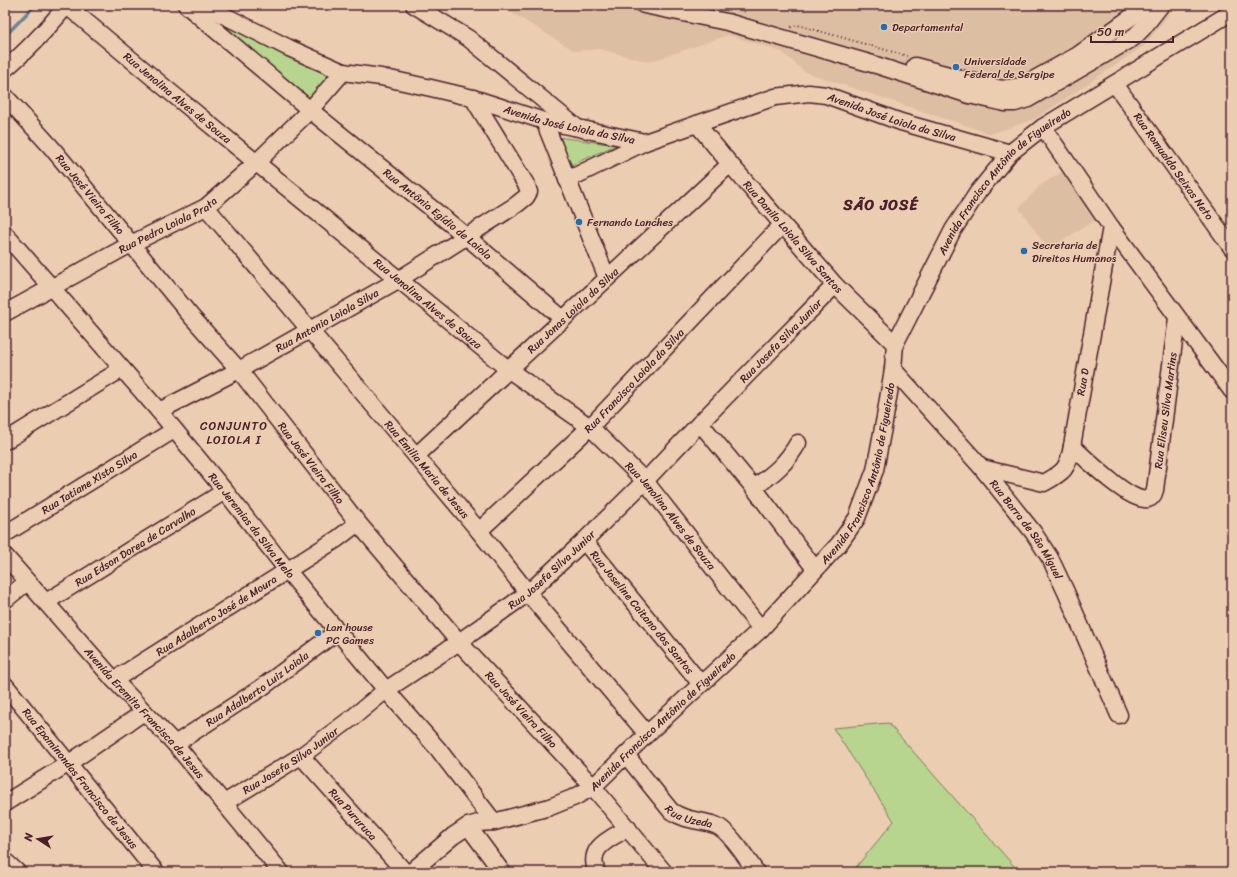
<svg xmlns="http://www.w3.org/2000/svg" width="1237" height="877" font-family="Sriracha,sans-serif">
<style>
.built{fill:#dcbea2}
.green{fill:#b7d58e;stroke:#807a5c}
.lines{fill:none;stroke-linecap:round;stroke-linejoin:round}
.stream{stroke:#6d819a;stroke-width:3.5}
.minor-casing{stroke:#4a1f2b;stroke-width:19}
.path{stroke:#4a1f2b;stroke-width:2;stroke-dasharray:1 3;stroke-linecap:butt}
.minor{stroke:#ebcdb1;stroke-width:16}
.poi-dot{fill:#1f6fb2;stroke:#ebcdb1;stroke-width:1.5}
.labels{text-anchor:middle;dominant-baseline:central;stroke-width:3;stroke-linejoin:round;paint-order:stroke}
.poi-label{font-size:11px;fill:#4a1f2b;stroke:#ebcdb1;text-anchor:start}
.street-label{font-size:11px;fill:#4a1f2b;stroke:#ebcdb1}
.neighbourhood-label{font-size:12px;letter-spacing:1px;fill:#4a1f2b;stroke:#ebcdb1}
.district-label{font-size:15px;font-weight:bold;letter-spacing:1px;fill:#4a1f2b;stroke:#ebcdb1}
</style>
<rect width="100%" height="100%" fill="#ebcdb1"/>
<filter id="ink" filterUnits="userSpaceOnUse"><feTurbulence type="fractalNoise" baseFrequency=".025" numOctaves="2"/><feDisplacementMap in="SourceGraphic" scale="8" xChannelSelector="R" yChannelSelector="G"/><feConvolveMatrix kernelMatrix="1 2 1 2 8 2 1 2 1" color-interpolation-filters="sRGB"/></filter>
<g filter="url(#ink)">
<g class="built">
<path d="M 499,5 L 1173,5 L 1168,15 L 1145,45 L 1035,119 L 991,134 L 805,72 L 782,52 L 729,35 L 649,62 L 600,49 L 575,51 Z"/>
<path d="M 1062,172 L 1097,219 L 1048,249 L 1019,208 L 1040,186 Z"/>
</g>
<g class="green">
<path d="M 201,13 L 332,74 L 311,102 Z"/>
<path d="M 557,137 L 616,145 L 569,166 Z"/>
<path d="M 888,723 L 1014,866 L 1019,872 L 852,872 L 894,821 L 833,728 Z"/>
</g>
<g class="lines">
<path class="stream" d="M 5,36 L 35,5"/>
<g class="minor-casing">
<g id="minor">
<path id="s1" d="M 66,5 L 169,91 L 509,370 L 590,427 L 645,481 L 761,629"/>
<path id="s2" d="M 186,5 L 310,110 L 467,237 L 563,319"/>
<path id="s3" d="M 203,5 L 289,48 L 343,72 L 381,77 L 431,88 L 473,98 L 544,121 L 645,142"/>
<path d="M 414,5 L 468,38 L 575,126"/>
<path d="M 644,5 L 727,22 L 876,65 L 969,95 L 1005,103 L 1015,103 L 1028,99 L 1133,38 L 1143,28 L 1161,5"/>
<path d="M 915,66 L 1001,89 L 1022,86 L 1078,55 L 1137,13 L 1142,5"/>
<path d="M 5,69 C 28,50 48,28 67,5"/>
<path id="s4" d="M 1115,84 L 1232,248"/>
<path id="s5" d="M 5,96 L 52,148 L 190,315 L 239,370 L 358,523 L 459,642 L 593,787 L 664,872"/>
<path d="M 544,121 L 607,278"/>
<path id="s6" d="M 697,124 L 730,164 L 835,285 L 895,344"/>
<path d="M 1043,127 L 1111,227 L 1232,391"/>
<path id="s7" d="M 567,180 L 645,142 L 775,97 L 809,93 L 826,95 L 901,122 L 1010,153"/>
<path id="s8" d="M 206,207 L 416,456 L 479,531 L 528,593 L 647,734"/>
<path id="s9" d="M 1111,227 L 1072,446 C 1085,458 1130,503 1148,499 C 1152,498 1154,494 1155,490 L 1177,318"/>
<path id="s10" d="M 5,234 L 159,411 L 225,491 L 287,570 L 386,690 L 438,749 L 494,822"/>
<path id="s11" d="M 5,313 L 131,244 L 206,207 L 256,163 L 310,110 L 343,72"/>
<path id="s12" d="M 893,369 L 982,468 L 1033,532 L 1050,558 L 1066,592 L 1084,634 L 1119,715"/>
<path id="s13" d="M 159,411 L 239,370 L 398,280 L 516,205 L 526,197 L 529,192 L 527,186 L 473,98"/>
<path d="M 700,423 L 754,488 L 815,569"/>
<path d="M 5,441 L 122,369"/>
<path id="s14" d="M 416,456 L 730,164"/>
<path d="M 982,468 L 1044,483 C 1064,472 1068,469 1072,446"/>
<path d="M 754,488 C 774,473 786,464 798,443"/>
<path id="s15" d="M 479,531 L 590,427 L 782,225"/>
<path id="s16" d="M 5,534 L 174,430"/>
<path id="s17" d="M 584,541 L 701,684"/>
<path id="s18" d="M 5,556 L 114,680 L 175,744 L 281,872"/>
<path d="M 5,600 L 27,582"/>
<path id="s19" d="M 46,602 L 225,491"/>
<path id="s20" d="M 114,680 L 337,539 L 358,523"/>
<path id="s21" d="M 5,685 C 56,747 105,810 156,872"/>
<path id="s22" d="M 175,744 L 261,688 L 338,631"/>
<path id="s23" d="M 626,755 L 671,811 C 688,822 698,819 715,825 C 728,829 748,860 756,872"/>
<path id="s24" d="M 301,756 L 405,872"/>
<path d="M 5,803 L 69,763 L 144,712"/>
<path id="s25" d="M 224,803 L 301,756 L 352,718 L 386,690 L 459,642 L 528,593 L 584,541 L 645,481 L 700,423 L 835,285"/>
<path d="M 468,826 L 502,872"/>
<path d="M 5,861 L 17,872"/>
<path id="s26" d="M 411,872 L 453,836 L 468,826 L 478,823 L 494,822 L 550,807 L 575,797 L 593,787 L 647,734 L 761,629 L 839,544 L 857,518 L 875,470 L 885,417 L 893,369 L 895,344 L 953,230 L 978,192 L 1010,153 L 1043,127 L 1232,12"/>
<path d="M 597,872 C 586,847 610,839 628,828"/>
</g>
</g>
<g class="path">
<path d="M 725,5 L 741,9 L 746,13"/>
<path d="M 791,27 L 798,25 L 907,56"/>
</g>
<use href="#minor" class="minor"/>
</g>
</g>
<g class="poi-dot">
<circle cx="884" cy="27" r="4"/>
<circle cx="956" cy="67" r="4"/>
<circle cx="579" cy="222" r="4"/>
<circle cx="1024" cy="251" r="4"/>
<circle cx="318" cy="633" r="4"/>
</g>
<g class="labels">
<g class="poi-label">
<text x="892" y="27">Departamental</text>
<text x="964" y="61">Universidade<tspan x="964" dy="13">Federal de Sergipe</tspan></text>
<text x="587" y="222">Fernando Lanches</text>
<text x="1032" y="245">Secretaria de<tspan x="1032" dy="13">Direitos Humanos</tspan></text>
<text x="326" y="627">Lan house<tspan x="326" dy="13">PC Games</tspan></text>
</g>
<g class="street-label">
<text stroke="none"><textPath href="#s1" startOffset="145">Rua Jenolina Alves de Souza</textPath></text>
<text stroke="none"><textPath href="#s7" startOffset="345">Avenida José Loiola da Silva</textPath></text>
<text stroke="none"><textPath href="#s3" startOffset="388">Avenida José Loiola da Silva</textPath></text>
<text stroke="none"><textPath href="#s4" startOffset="101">Rua Romualdo Seixas Neto</textPath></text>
<text stroke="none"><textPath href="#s26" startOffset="961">Avenida Francisco Antônio de Figueiredo</textPath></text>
<text stroke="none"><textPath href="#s5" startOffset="130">Rua José Vieira Filho</textPath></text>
<text stroke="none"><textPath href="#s2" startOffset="327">Rua Antônio Egídio de Loiola</textPath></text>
<text stroke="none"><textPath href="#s11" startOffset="185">Rua Pedro Loiola Prata</textPath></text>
<text stroke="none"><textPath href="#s6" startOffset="148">Rua Danilo Loiola Silva Santos</textPath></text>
<text stroke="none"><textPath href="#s1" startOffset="469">Rua Jenolina Alves de Souza</textPath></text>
<text stroke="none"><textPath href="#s14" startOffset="214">Rua Jonas Loiola da Silva</textPath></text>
<text stroke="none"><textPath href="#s13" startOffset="191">Rua Antonio Loiola Silva</textPath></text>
<text stroke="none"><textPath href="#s25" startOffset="727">Rua Josefa Silva Junior</textPath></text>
<text stroke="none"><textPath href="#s15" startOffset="216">Rua Francisco Loiola da Silva</textPath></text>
<text transform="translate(1083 382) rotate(-80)">Rua D</text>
<text stroke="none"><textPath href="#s9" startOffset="409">Rua Eliseu Silva Martins</textPath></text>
<text stroke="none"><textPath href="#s5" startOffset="478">Rua José Vieira Filho</textPath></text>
<text stroke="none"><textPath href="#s8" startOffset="343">Rua Emilia Maria de Jesus</textPath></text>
<text stroke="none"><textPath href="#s26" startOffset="625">Avenida Francisco Antônio de Figueiredo</textPath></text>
<text stroke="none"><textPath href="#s16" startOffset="99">Rua Tatiane Xisto Silva</textPath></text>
<text stroke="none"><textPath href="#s1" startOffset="793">Rua Jenolina Alves de Souza</textPath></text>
<text stroke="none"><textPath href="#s10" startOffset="382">Rua Jeremias da Silva Melo</textPath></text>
<text stroke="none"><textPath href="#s12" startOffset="209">Rua Barra de São Miguel</textPath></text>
<text stroke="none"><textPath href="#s19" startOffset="105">Rua Edson Dorea de Carvalho</textPath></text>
<text stroke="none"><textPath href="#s25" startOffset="403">Rua Josefa Silva Junior</textPath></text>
<text stroke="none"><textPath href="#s17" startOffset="92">Rua Joseline Caitano dos Santos</textPath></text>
<text stroke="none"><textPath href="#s20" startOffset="121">Rua Adalberto José de Moura</textPath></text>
<text stroke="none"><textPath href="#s22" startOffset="99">Rua Adalberto Luiz Loiola</textPath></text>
<text stroke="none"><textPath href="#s5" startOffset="802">Rua José Vieira Filho</textPath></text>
<text stroke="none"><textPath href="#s18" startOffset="210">Avenida Eremita Francisca de Jesus</textPath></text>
<text stroke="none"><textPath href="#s26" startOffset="301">Avenida Francisco Antônio de Figueiredo</textPath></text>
<text stroke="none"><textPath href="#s25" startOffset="79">Rua Josefa Silva Junior</textPath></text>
<text stroke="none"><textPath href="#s21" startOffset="120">Rua Epaminondas Francisco de Jesus</textPath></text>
<text stroke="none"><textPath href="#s24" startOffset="78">Rua Pururuca</textPath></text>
<text stroke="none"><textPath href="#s23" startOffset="91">Rua Uzeda</textPath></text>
</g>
<g class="neighbourhood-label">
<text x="234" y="426">CONJUNTO<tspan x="234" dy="14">LOIOLA I</tspan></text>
</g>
<g class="district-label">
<text x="881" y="205">SÃO JOSÉ</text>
</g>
</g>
<rect width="1237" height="877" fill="none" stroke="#ebcdb1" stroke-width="20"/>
<rect x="10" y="10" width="1217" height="857" fill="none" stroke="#4a1f2b" stroke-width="1.5" filter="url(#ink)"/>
<g transform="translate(38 839) rotate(282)" stroke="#ebcdb1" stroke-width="3" paint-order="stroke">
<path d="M0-3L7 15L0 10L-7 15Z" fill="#4a1f2b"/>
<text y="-6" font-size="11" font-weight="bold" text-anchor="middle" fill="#4a1f2b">N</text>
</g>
<path d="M1091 36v6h82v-6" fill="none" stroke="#4a1f2b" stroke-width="2"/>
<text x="1097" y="36" font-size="12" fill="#4a1f2b" stroke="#ebcdb1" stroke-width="3" paint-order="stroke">50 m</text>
</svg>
